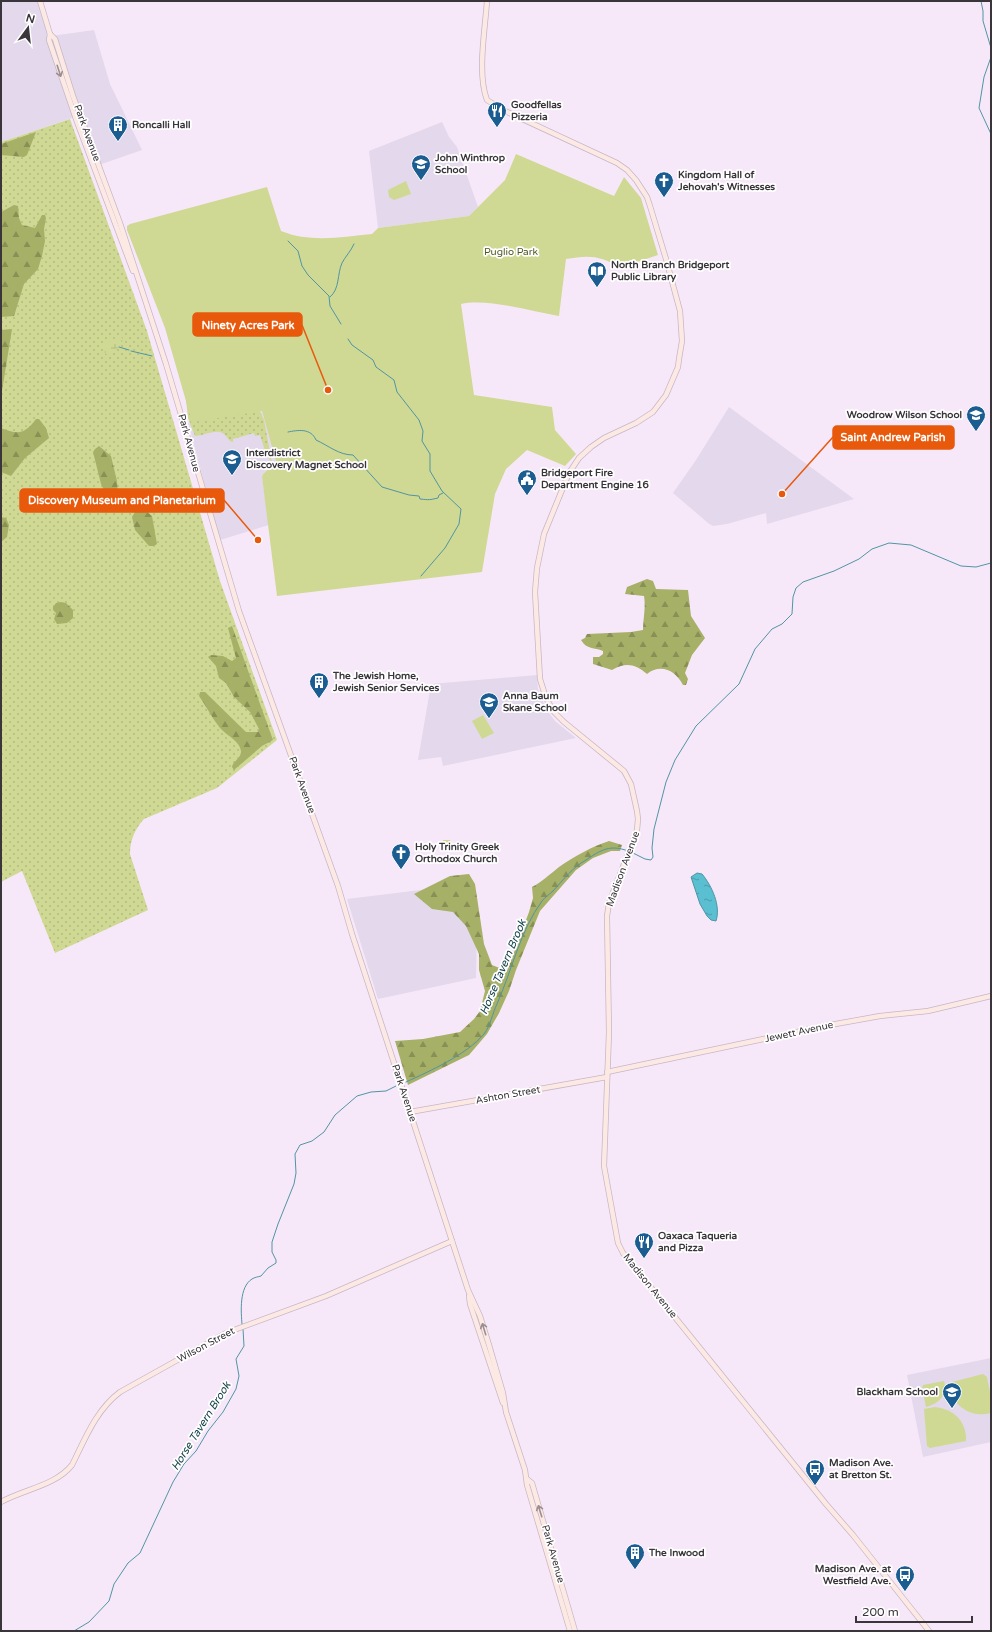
<svg xmlns="http://www.w3.org/2000/svg" width="992" height="1632" font-family="'Varela Round',sans-serif">
<style>
.education{fill:#e4d8ec}
.grass{fill:url(#grass-dots)}
.forest{fill:url(#forest-firs)}
.wetland{fill:url(#wetland-marsh)}
.green{fill:#cfd994}
.water{fill:url(#water-ripples);stroke:#5095a4}
.lines{fill:none;stroke-linecap:round;stroke-linejoin:round}
.stream{stroke:#5095a4;stroke-width:1}
.secondary-casing{stroke:#c5b7c6;stroke-width:6}
.secondary{stroke:#fde9e4;stroke-width:4.5}
.oneway{stroke:#9c8e90}
.labels{text-anchor:middle;dominant-baseline:central;stroke-width:3.5;stroke-linejoin:round;paint-order:stroke}
.poi-label{font-size:10px;font-weight:bold;fill:#3a343b;stroke:#fff;text-anchor:start}
.street-label{font-size:10px;fill:#3a343b;stroke:#fff}
.park-label{font-size:10px;fill:#515721;stroke:#fff}
.water-label{font-size:11px;font-style:italic;fill:#15434b;stroke:#fff}
.leader{fill:none;stroke:#e8590c;stroke-width:1.5}
.callout-dot{fill:#e8590c;stroke:#fff;stroke-width:1.5}
.callout{fill:#e8590c;stroke:#e8590c;stroke-width:1.5}
.callout-label{font-size:11px;text-anchor:middle;font-weight:bold;fill:#fff}
</style>
<defs>
<pattern id="grass-dots" width="8" height="8" patternUnits="userSpaceOnUse"><rect width="8" height="8" fill="#cfd994"/><path d="M2 2h.1M6 6h.1" fill="none" stroke="#b2bb80" stroke-width="1.8" stroke-linecap="round"/></pattern>
<pattern id="forest-firs" width="22" height="20" patternUnits="userSpaceOnUse"><rect width="22" height="20" fill="#a6b067"/><path d="M5 1l3.5 6h-7zM16 11l3.5 6h-7z" fill="#889056"/></pattern>
<pattern id="wetland-marsh" width="20" height="14" patternUnits="userSpaceOnUse"><rect width="20" height="14" fill="#cfd994"/><path d="M1 5h8M5 5V1M11 12h8M15 12V8" fill="none" stroke="#b2bb80"/></pattern>
<pattern id="water-ripples" width="26" height="14" patternUnits="userSpaceOnUse"><rect width="26" height="14" fill="#5abfd1"/><path d="M2 4q2-2 4 0t4 0M15 11q2-2 4 0t4 0" fill="none" stroke="#4b9cab"/></pattern>
</defs>
<rect width="100%" height="100%" fill="#f7e8f9"/>
<g class="education">
<path d="M 1,1 L 41,1 L 51,36 L 94,30 L 110,84 L 142,150 L 96,166 L 79,123 L 78,116 L 1,142 Z"/>
<path d="M 442,122 L 449,137 L 457,147 L 478,207 L 469,216 L 378,228 L 369,151 Z"/>
<path d="M 729,407 L 854,499 L 767,524 L 766,513 L 727,524 L 713,526 L 708,523 L 673,493 L 696,460 Z"/>
<path d="M 262,411 L 276,462 L 263,474 L 262,477 L 269,525 L 220,540 L 188,423 Z"/>
<path d="M 537,675 L 538,689 L 546,709 L 555,721 L 576,738 L 443,766 L 441,757 L 418,760 L 431,684 Z"/>
<path d="M 469,884 L 477,926 L 476,978 L 378,999 L 347,899 Z"/>
<path d="M 991,1358 L 991,1442 L 923,1457 L 907,1375 Z"/>
</g>
<g class="grass">
<path d="M 70,119 L 147,331 L 220,581 L 277,740 L 217,788 L 144,819 C 135,829 130,840 130,854 L 148,910 L 55,953 L 22,871 L 1,882 L 1,142 Z"/>
<path d="M 185,391 L 258,407 L 264,420 L 272,463 L 266,454 L 260,435 L 255,436 L 254,433 L 233,439 L 233,442 C 228,441 228,437 224,434 C 217,428 203,436 195,436 L 188,418 Z"/>
</g>
<g class="forest">
<path d="M 36,132 L 27,155 L 24,157 L 1,155 L 1,144 Z"/>
<path d="M 14,205 L 18,206 L 19,218 L 22,225 L 35,228 L 42,215 L 45,215 L 46,218 L 44,229 L 45,241 L 42,256 L 38,269 L 24,284 L 14,316 L 1,317 L 1,212 Z"/>
<path d="M 12,329 L 2,391 L 1,391 L 1,330 Z"/>
<path d="M 36,419 L 39,419 L 46,428 L 49,438 L 25,458 L 11,476 L 1,472 L 1,428 C 18,435 25,434 36,419 Z"/>
<path d="M 99,446 L 111,456 L 117,481 L 118,496 L 115,503 L 110,502 L 101,484 L 93,452 L 95,449 Z"/>
<path d="M 140,510 L 146,511 L 152,516 L 157,544 L 154,546 L 149,546 L 135,530 L 132,517 L 135,512 Z"/>
<path d="M 1,517 L 6,518 L 9,525 L 7,537 L 1,542 Z"/>
<path d="M 647,579 L 653,581 L 656,589 L 688,590 L 691,616 L 705,638 L 692,655 L 685,673 L 688,679 L 686,685 L 683,685 C 676,671 661,663 647,674 C 635,664 626,662 612,670 L 593,664 L 593,657 L 599,657 L 603,654 L 603,651 C 594,647 587,650 581,640 L 585,638 L 587,634 L 631,632 L 643,630 C 643,619 646,607 644,596 L 625,594 L 627,587 Z"/>
<path d="M 61,602 L 66,603 L 73,610 L 73,618 L 67,623 L 57,624 L 54,619 L 56,613 L 53,610 L 53,607 L 56,603 Z"/>
<path d="M 232,626 L 273,740 L 262,746 L 234,770 L 232,767 C 233,761 241,759 241,751 C 240,741 226,735 220,728 C 212,718 206,706 199,696 L 200,692 L 205,692 L 246,732 L 258,732 L 259,729 L 250,712 L 234,697 L 226,683 L 219,678 L 216,666 L 208,657 L 211,655 L 223,656 L 232,661 L 236,658 L 228,628 Z"/>
<path d="M 609,841 L 622,845 L 620,851 L 611,851 L 593,858 L 576,870 L 540,911 L 516,970 L 509,991 L 499,1013 L 487,1034 L 469,1055 L 408,1085 L 395,1041 L 423,1039 L 460,1032 L 474,1019 L 480,1011 L 485,991 L 479,970 L 479,954 L 466,926 L 453,912 L 432,909 L 414,894 L 450,876 L 469,874 L 475,884 L 484,944 L 492,965 L 507,971 L 529,912 L 533,898 L 532,887 C 542,882 550,874 559,867 C 573,857 593,846 609,841 Z"/>
</g>
<path class="wetland" d="M 118,337 L 121,337 L 123,339 C 121,347 113,355 105,354 L 104,344 Z"/>
<g class="green">
<path d="M 516,154 L 614,196 L 624,177 L 641,198 L 658,255 L 619,268 C 602,255 587,255 566,259 L 559,316 C 531,311 487,298 461,304 L 474,395 L 552,407 L 555,430 L 576,454 L 565,466 L 527,450 L 506,469 L 495,494 L 482,572 L 277,596 L 262,477 L 263,474 L 276,462 L 262,411 L 192,422 L 165,328 L 127,230 L 127,226 L 130,224 L 267,187 L 281,231 C 311,243 341,237 372,234 L 378,228 L 469,216 L 505,180 Z"/>
<path d="M 406,181 L 411,194 L 394,200 L 389,197 L 388,190 Z"/>
<path d="M 483,715 L 494,733 L 482,739 L 472,721 Z"/>
<path d="M 443,840 L 450,840 L 455,850 L 443,851 Z"/>
<path d="M 983,1374 L 987,1377 L 991,1397 L 991,1413 C 970,1419 950,1404 948,1383 Z"/>
<path d="M 944,1381 C 948,1394 939,1404 926,1407 L 922,1388 L 923,1385 Z"/>
<path d="M 935,1407 C 953,1409 967,1421 966,1441 L 930,1448 L 927,1446 L 924,1409 Z"/>
</g>
<path class="water" d="M 697,873 L 702,874 C 712,886 721,906 716,921 L 711,920 L 707,916 L 700,904 L 691,877 Z"/>
<g class="lines">
<g class="stream">
<path d="M 981,1 L 983,11 L 983,21 L 991,48"/>
<path d="M 991,57 L 984,77 L 979,108 L 991,134"/>
<path d="M 288,241 L 298,251 L 302,266 L 308,275 L 329,296 L 330,306 L 341,324"/>
<path d="M 330,297 C 340,289 337,274 342,263 C 345,257 351,251 354,244"/>
<path d="M 348,339 L 352,345 L 373,360 L 376,367 L 394,380 L 397,392 L 419,420 L 423,431 L 422,441 L 430,454 L 430,471 L 442,491 L 461,509 L 459,524 L 445,548 L 421,576"/>
<path d="M 119,347 L 129,350"/>
<path d="M 131,351 L 152,356"/>
<path d="M 288,432 C 298,430 311,428 316,440 C 329,446 339,455 353,455 L 382,487 L 409,495 L 419,496 L 420,499 C 430,500 429,500 438,498 L 439,495 L 443,493"/>
<path d="M 631,852 L 645,859 L 651,860 L 653,857 L 652,848 L 654,829 L 666,782 L 675,760 L 696,726 L 739,684 L 755,649 L 772,629 L 782,624 L 792,614 L 793,597 L 796,588 L 803,582 L 834,571 L 859,559 L 872,549 L 889,543 L 911,545 L 961,566 L 976,567 L 991,563"/>
<path d="M 406,1082 C 430,1071 466,1055 484,1034 C 491,1025 492,1014 497,1004 C 512,970 520,931 542,901 C 545,897 550,894 553,891 C 564,879 572,868 586,860 C 601,850 610,844 628,851"/>
<path d="M 242,1324 C 241,1312 239,1287 252,1279 C 255,1277 258,1277 261,1276 L 268,1268 L 276,1263 L 276,1260 L 272,1252 L 272,1242 L 278,1224 L 294,1184 L 296,1173 L 295,1154 L 300,1145 L 312,1141 L 324,1132 L 335,1115 L 357,1096 L 371,1092 L 386,1091 L 396,1086"/>
<path d="M 74,1631 L 89,1622 L 109,1601 L 114,1584 L 128,1563 L 140,1553 L 173,1482 L 184,1464 L 196,1451 L 208,1431 L 223,1412 L 236,1389 L 239,1376 L 236,1359 L 244,1346 L 243,1329"/>
</g>
<g class="secondary-casing">
<g id="secondary">
<path d="M 40,1 L 50,34 L 49,40 L 77,122 L 133,271"/>
<path d="M 487,1 C 485,30 477,74 487,100 L 503,110 L 617,163 L 627,170 L 636,180 L 647,197 L 650,206 L 666,259 L 680,311 L 682,341 L 679,359 L 678,367 L 666,395 L 653,412 L 636,423 L 604,438 L 591,447 L 579,458 L 569,473 L 544,534 L 537,568 L 535,592 L 540,679 L 546,698 L 554,712 L 564,722 L 624,771 L 631,784 L 637,811 L 638,819 L 637,830 L 609,903 L 607,916 L 609,1032 L 604,1166 L 618,1243 L 623,1253 L 826,1504 L 853,1535 L 929,1631"/>
<path d="M 50,34 L 55,39 L 73,96 L 120,223 L 166,364 L 239,611 L 338,886 L 352,934 L 452,1241 L 468,1290 L 480,1316 L 489,1345 L 503,1393 L 506,1412 L 525,1470 L 527,1485 L 570,1631"/>
<path d="M 607,1072 L 830,1025 L 880,1016 L 928,1011 L 991,996"/>
<path d="M 410,1112 L 607,1077"/>
<path d="M 469,1296 L 470,1304 L 503,1403"/>
<path d="M 527,1479 L 532,1483 L 575,1631"/>
<path d="M 1,1502 C 24,1489 55,1486 72,1465 C 85,1439 96,1410 120,1392 L 226,1333 L 326,1296 L 452,1241"/>
</g>
</g>
<use href="#secondary" class="secondary"/>
</g>
<defs><path id="oneway-shaft" d="M-6 0H5M1.5-3L5.5 0L1.5 3" fill="none" stroke-width="1.6" stroke-linecap="round" stroke-linejoin="round"/></defs>
<g class="oneway">
<use href="#oneway-shaft" transform="translate(59 71) rotate(72)"/>
<use href="#oneway-shaft" transform="translate(484 1329) rotate(-107)"/>
<use href="#oneway-shaft" transform="translate(540 1511) rotate(-107)"/>
</g>
<defs>
<g id="restaurant-pin" transform="scale(1)"><path d="M0 17L-7.5 6A9.5 9.5 0 1 1 7.5 6Z" fill="#1b5c91" stroke="#fff"/><path d="M-5-6h1v4h1v-4h1v4h1v-4h1v5L-1.5 .5V6h-2V.5L-5-1ZM5-6V6H3V1.5H1.5Q1.5-4 5-6Z" fill="#fff"/></g>
<g id="building-pin" transform="scale(1)"><path d="M0 17L-7.5 6A9.5 9.5 0 1 1 7.5 6Z" fill="#1b5c91" stroke="#fff"/><path d="M-4-6H4V6H1V3H-1V6H-4ZM-2.5-4.3h1.7v1.8h-1.7ZM.8-4.3h1.7v1.8H.8ZM-2.5-1h1.7V.8h-1.7ZM.8-1h1.7V.8H.8Z" fill="#fff"/></g>
<g id="school-pin" transform="scale(1)"><path d="M0 17L-7.5 6A9.5 9.5 0 1 1 7.5 6Z" fill="#1b5c91" stroke="#fff"/><path d="M0-5L7-2L0 1L-7-2ZM-4 1L0 2.5L4 1V4Q0 6-4 4Z" fill="#fff"/></g>
<g id="church-pin" transform="scale(1)"><path d="M0 17L-7.5 6A9.5 9.5 0 1 1 7.5 6Z" fill="#1b5c91" stroke="#fff"/><path d="M-1.2-6h2.4v3.5h3.3v2.4h-3.3V6h-2.4V-.1h-3.3v-2.4h3.3Z" fill="#fff"/></g>
<g id="library-pin" transform="scale(1)"><path d="M0 17L-7.5 6A9.5 9.5 0 1 1 7.5 6Z" fill="#1b5c91" stroke="#fff"/><path d="M-6-4Q-3-5.5-.7-3.5V5Q-3 3-6 4ZM6-4Q3-5.5 .7-3.5V5Q3 3 6 4Z" fill="#fff"/></g>
<g id="civic-pin" transform="scale(1)"><path d="M0 17L-7.5 6A9.5 9.5 0 1 1 7.5 6Z" fill="#1b5c91" stroke="#fff"/><path d="M-.6-6.5H3V-4.5H.6V-3L4-1V1h2V6H-6V1h2V-1L-.6-3ZM-1.2 2.5V6h2.4V2.5Z" fill="#fff"/></g>
<g id="bus-pin" transform="scale(1)"><path d="M0 17L-7.5 6A9.5 9.5 0 1 1 7.5 6Z" fill="#1b5c91" stroke="#fff"/><path d="M-5-6H5V4H4V6H2V4H-2V6H-4V4H-5ZM-3.5-4V0h7V-4ZM-3.5 1.2v1.5H-2V1.2ZM2 1.2v1.5H3.5V1.2Z" fill="#fff"/></g>
</defs>
<g fill-rule="evenodd">
<use href="#restaurant-pin" x="497" y="111"/>
<use href="#building-pin" x="118" y="125"/>
<use href="#school-pin" x="421" y="164"/>
<use href="#church-pin" x="664" y="181"/>
<use href="#library-pin" x="597" y="271"/>
<use href="#school-pin" x="976" y="415"/>
<use href="#school-pin" x="232" y="459"/>
<use href="#civic-pin" x="527" y="479"/>
<use href="#building-pin" x="319" y="682"/>
<use href="#school-pin" x="489" y="702"/>
<use href="#church-pin" x="401" y="853"/>
<use href="#restaurant-pin" x="644" y="1242"/>
<use href="#school-pin" x="952" y="1392"/>
<use href="#bus-pin" x="815" y="1469"/>
<use href="#building-pin" x="635" y="1553"/>
<use href="#bus-pin" x="905" y="1575"/>
</g>
<g class="labels">
<g class="poi-label">
<text x="511" y="105">Goodfellas<tspan x="511" dy="12">Pizzeria</tspan></text>
<text x="132" y="125">Roncalli Hall</text>
<text x="435" y="158">John Winthrop<tspan x="435" dy="12">School</tspan></text>
<text x="678" y="175">Kingdom Hall of<tspan x="678" dy="12">Jehovah's Witnesses</tspan></text>
<text x="611" y="265">North Branch Bridgeport<tspan x="611" dy="12">Public Library</tspan></text>
<text x="962" y="415" text-anchor="end">Woodrow Wilson School</text>
<text x="246" y="453">Interdistrict<tspan x="246" dy="12">Discovery Magnet School</tspan></text>
<text x="541" y="473">Bridgeport Fire<tspan x="541" dy="12">Department Engine 16</tspan></text>
<text x="333" y="676">The Jewish Home,<tspan x="333" dy="12">Jewish Senior Services</tspan></text>
<text x="503" y="696">Anna Baum<tspan x="503" dy="12">Skane School</tspan></text>
<text x="415" y="847">Holy Trinity Greek<tspan x="415" dy="12">Orthodox Church</tspan></text>
<text x="658" y="1236">Oaxaca Taqueria<tspan x="658" dy="12">and Pizza</tspan></text>
<text x="938" y="1392" text-anchor="end">Blackham School</text>
<text x="829" y="1463">Madison Ave.<tspan x="829" dy="12">at Bretton St.</tspan></text>
<text x="649" y="1553">The Inwood</text>
<text x="891" y="1569" text-anchor="end">Madison Ave. at<tspan x="891" dy="12">Westfield Ave.</tspan></text>
</g>
<g class="street-label">
<text transform="translate(87 133) rotate(70)">Park Avenue</text>
<text transform="translate(189 443) rotate(75)">Park Avenue</text>
<text transform="translate(302 785) rotate(70)">Park Avenue</text>
<text transform="translate(623 869) rotate(-70)">Madison Avenue</text>
<text transform="translate(799 1032) rotate(-12)">Jewett Avenue</text>
<text transform="translate(404 1093) rotate(72)">Park Avenue</text>
<text transform="translate(508 1095) rotate(-10)">Ashton Street</text>
<text transform="translate(650 1286) rotate(51)">Madison Avenue</text>
<text transform="translate(206 1345) rotate(-28)">Wilson Street</text>
<text transform="translate(553 1554) rotate(74)">Park Avenue</text>
</g>
<g class="park-label">
<text x="511" y="252">Puglio Park</text>
</g>
<g class="water-label">
<text transform="translate(503 967) rotate(-67)">Horse Tavern Brook</text>
<text transform="translate(201 1426) rotate(-58)">Horse Tavern Brook</text>
</g>
</g>
<path class="leader" d="M328 390L302 325M782 494L833 437M258 540L224 500"/>
<g class="callout-dot">
<circle cx="328" cy="390" r="4"/>
<circle cx="782" cy="494" r="4"/>
<circle cx="258" cy="540" r="4"/>
</g>
<g class="callout">
<rect x="193" y="313" width="109" height="23" rx="4"/>
<rect x="833" y="426" width="121" height="23" rx="4"/>
<rect x="20" y="489" width="204" height="23" rx="4"/>
</g>
<g class="callout-label">
<text x="248" y="329">Ninety Acres Park</text>
<text x="893" y="441">Saint Andrew Parish</text>
<text x="122" y="504">Discovery Museum and Planetarium</text>
</g>
<rect width="992" height="1632" fill="none" stroke="#3a343b" stroke-width="4"/>
<g transform="translate(28 28) rotate(15)" stroke="#ffffff" stroke-width="3" paint-order="stroke">
<path d="M0-3L7 15L0 10L-7 15Z" fill="#3a343b"/>
<text y="-6" font-size="11" font-weight="bold" text-anchor="middle" fill="#3a343b">N</text>
</g>
<path d="M856 1616v6h116v-6" fill="none" stroke="#3a343b" stroke-width="2"/>
<text x="862" y="1616" font-size="12" fill="#3a343b" stroke="#ffffff" stroke-width="3" paint-order="stroke">200 m</text>
</svg>
